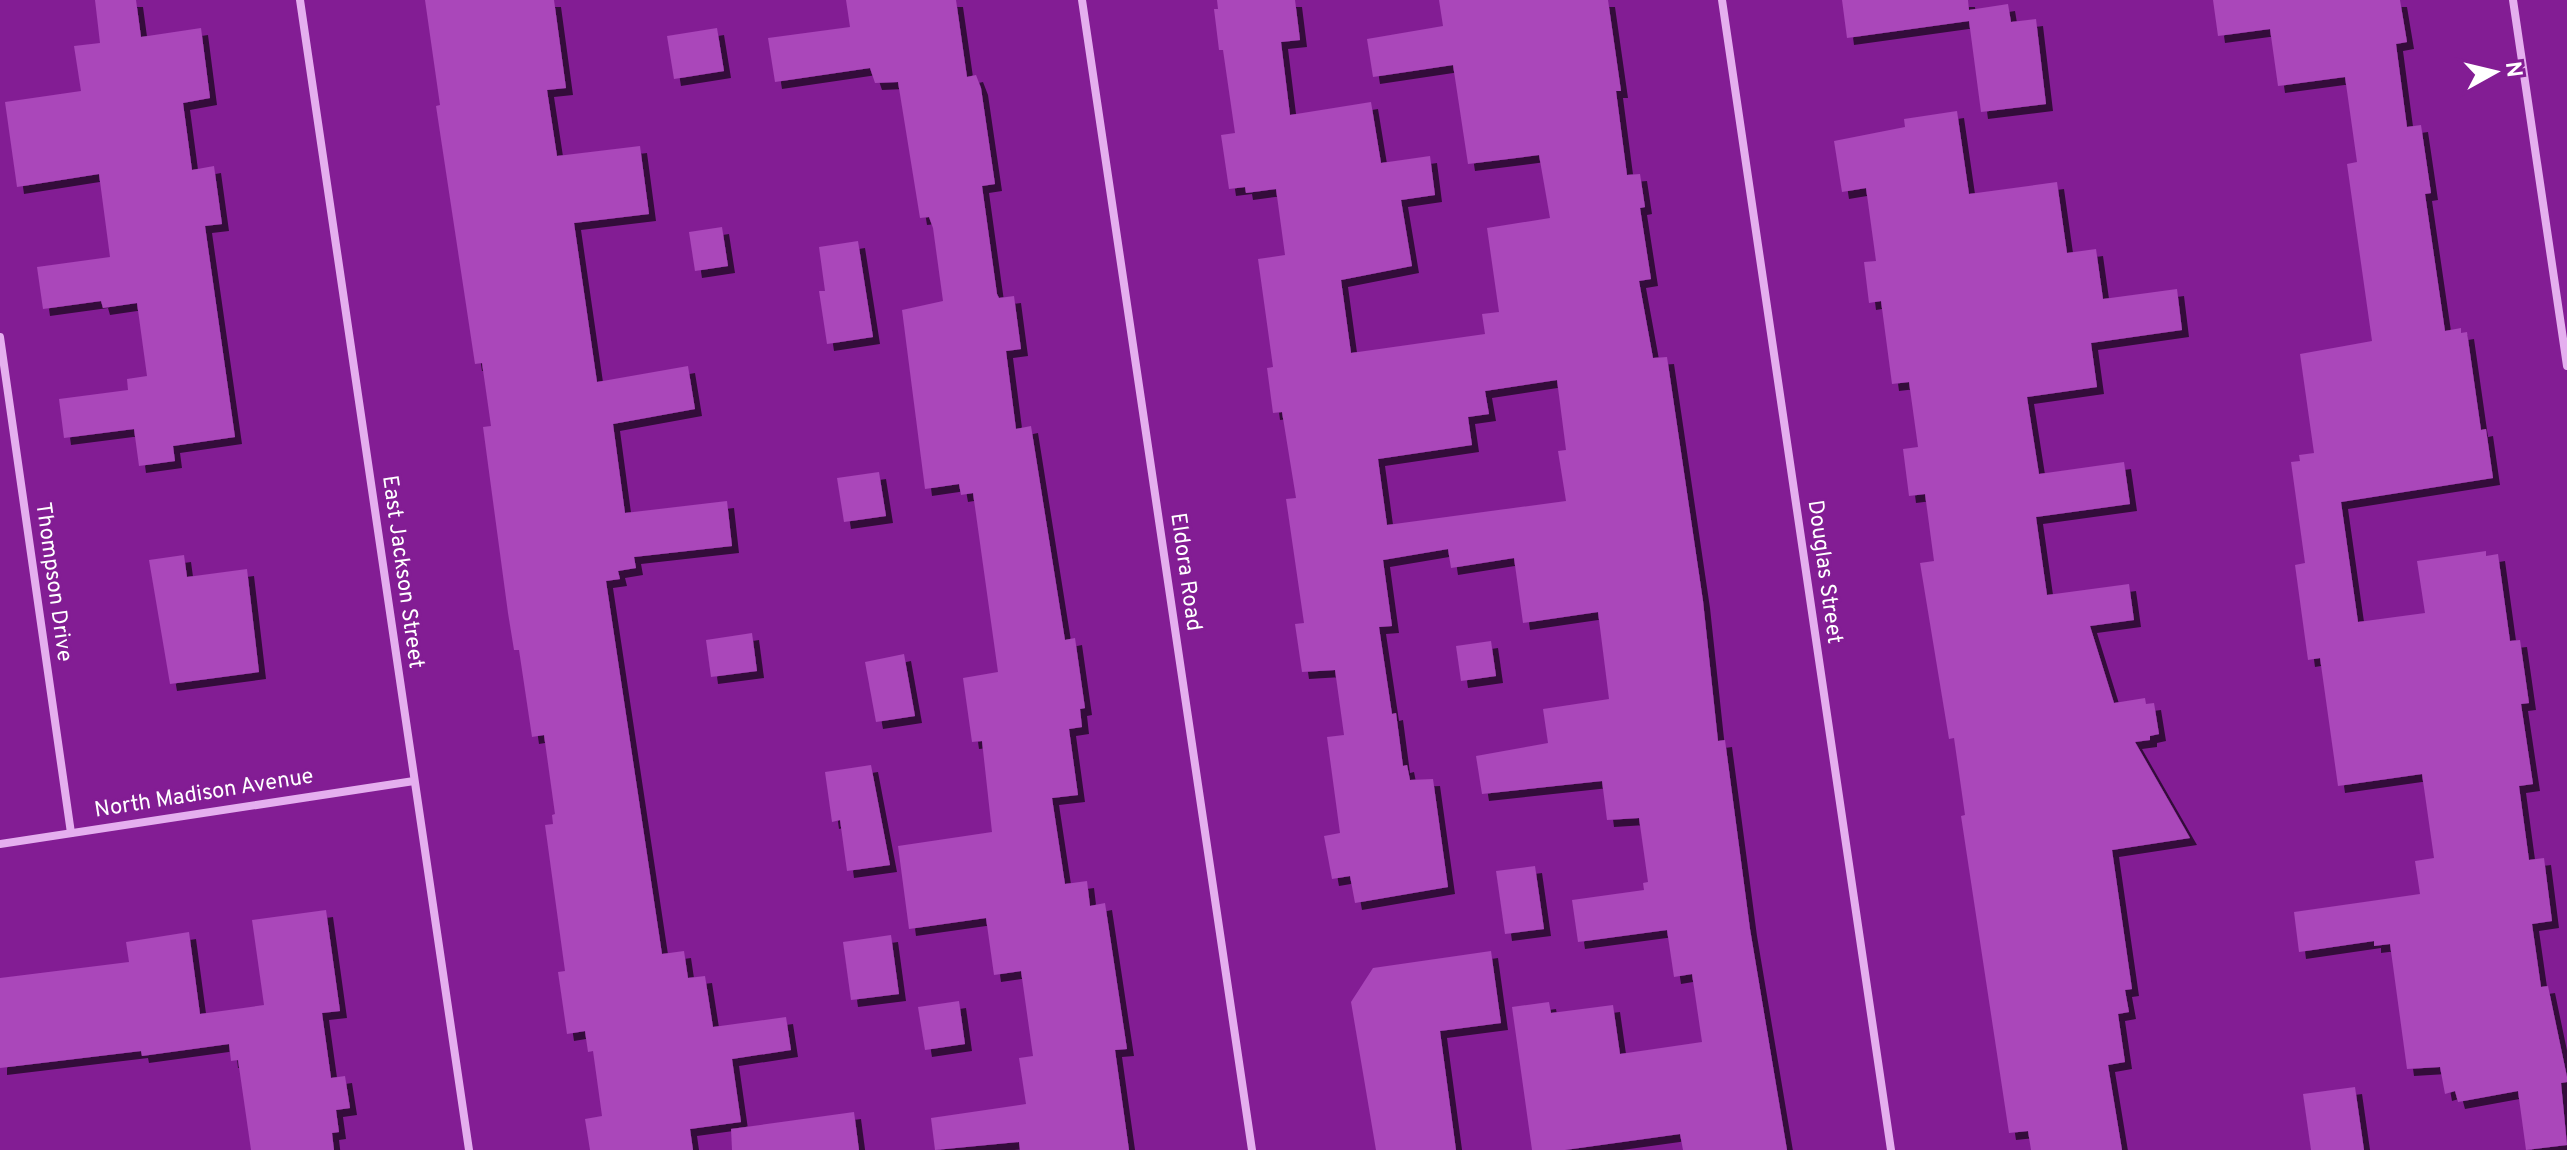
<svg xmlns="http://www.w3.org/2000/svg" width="2567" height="1150" font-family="Overpass,sans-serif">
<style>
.building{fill:#aa46ba;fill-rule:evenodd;filter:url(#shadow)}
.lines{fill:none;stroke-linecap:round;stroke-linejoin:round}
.minor{stroke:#e5afef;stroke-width:8}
.labels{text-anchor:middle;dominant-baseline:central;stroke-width:6;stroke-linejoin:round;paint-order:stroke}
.street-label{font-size:22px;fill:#fff;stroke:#831d94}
</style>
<defs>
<filter id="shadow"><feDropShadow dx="7" dy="7" stdDeviation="0" flood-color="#0009"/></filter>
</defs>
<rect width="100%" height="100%" fill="#831d94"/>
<g class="building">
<path d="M 95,0 L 136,0 L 141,37 L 201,28 L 210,98 L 183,103 L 192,170 L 214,166 L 222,224 L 205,226 L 235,437 L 173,446 L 175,461 L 139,466 L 134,429 L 64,438 L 59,399 L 128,390 L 127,379 L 147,376 L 137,303 L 103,308 L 101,301 L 43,309 L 37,267 L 110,257 L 99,174 L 17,187 L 5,102 L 81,91 L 74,46 L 100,43 Z"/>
<path d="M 425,0 L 554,0 L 566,88 L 547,90 L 557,156 L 640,146 L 649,214 L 574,223 L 597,382 L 688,366 L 695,409 L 613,424 L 625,513 L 727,501 L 732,546 L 634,557 L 636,568 L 618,571 L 620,579 L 606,581 L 662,954 L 684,951 L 688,978 L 705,976 L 713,1027 L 786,1017 L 791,1050 L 732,1059 L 741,1122 L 690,1129 L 693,1150 L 590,1150 L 585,1119 L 602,1116 L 593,1051 L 588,1052 L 585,1031 L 567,1034 L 558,972 L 565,971 L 545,825 L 553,824 L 552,815 L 555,814 L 544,735 L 532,737 L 519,650 L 514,650 L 508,613 L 483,427 L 491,426 L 482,363 L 475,364 L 436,106 L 440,105 Z"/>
<path d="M 846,0 L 956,0 L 967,77 L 976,75 L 981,88 L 995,184 L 982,186 L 997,294 L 999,298 L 1014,296 L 1021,349 L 1006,351 L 1016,429 L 1031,426 L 1065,640 L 1075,638 L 1085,708 L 1080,709 L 1082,727 L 1069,729 L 1078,795 L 1052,798 L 1065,884 L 1087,881 L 1090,906 L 1105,903 L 1127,1049 L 1115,1050 L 1129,1150 L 1020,1150 L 1019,1142 L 935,1150 L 931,1118 L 1026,1104 L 1019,1058 L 1033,1056 L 1021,971 L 994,975 L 986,918 L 909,929 L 898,846 L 992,832 L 982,741 L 972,742 L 963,678 L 998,672 L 973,493 L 961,495 L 959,484 L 925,489 L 902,310 L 943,301 L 933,228 L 929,217 L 920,218 L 898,82 L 875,83 L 870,68 L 775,82 L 768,38 L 850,27 Z"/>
<path d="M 1217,0 L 1295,0 L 1300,40 L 1281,42 L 1290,115 L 1371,102 L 1381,163 L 1430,156 L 1435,195 L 1401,200 L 1412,266 L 1341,280 L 1351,353 L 1485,334 L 1482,314 L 1499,312 L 1487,228 L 1550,218 L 1539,155 L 1468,164 L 1453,65 L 1373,77 L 1367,39 L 1443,26 L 1439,0 L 1608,0 L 1621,91 L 1616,91 L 1627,175 L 1640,174 L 1645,207 L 1640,208 L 1651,279 L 1639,281 L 1653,358 L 1667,357 L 1703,601 L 1718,741 L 1725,740 L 1750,929 L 1787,1150 L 1683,1150 L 1680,1134 L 1565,1150 L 1532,1150 L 1512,1007 L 1549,1002 L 1551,1013 L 1613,1005 L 1620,1054 L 1702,1042 L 1692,974 L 1674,977 L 1667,930 L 1578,942 L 1572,900 L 1644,890 L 1643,883 L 1648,882 L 1639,818 L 1607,820 L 1602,781 L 1482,794 L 1476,756 L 1548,743 L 1543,709 L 1609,699 L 1598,612 L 1523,623 L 1514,558 L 1451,568 L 1448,549 L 1383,560 L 1392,626 L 1379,627 L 1392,714 L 1396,713 L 1403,766 L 1407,765 L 1410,780 L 1433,779 L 1448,887 L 1355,903 L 1350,876 L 1332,879 L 1324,836 L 1340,833 L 1327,737 L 1344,735 L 1335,670 L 1302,672 L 1295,624 L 1304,623 L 1286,499 L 1296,498 L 1282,412 L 1273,413 L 1267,368 L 1273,367 L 1258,259 L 1285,255 L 1276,189 L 1246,193 L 1245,187 L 1229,189 L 1221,135 L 1235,133 L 1223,50 L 1219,50 L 1214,9 L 1218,9 ZM 1557,380 L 1566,450 L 1558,451 L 1566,501 L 1387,525 L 1378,459 L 1472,445 L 1468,417 L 1489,414 L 1485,391 Z"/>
<path d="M 1842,0 L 1968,0 L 1969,10 L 2008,4 L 2011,22 L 2036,19 L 2046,104 L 1981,112 L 1969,21 L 1847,38 Z"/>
<path d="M 2213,0 L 2400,0 L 2407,42 L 2396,44 L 2407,127 L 2421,125 L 2431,193 L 2425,194 L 2445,331 L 2461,328 L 2461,333 L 2467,332 L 2481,430 L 2486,429 L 2493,478 L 2341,502 L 2358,622 L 2425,613 L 2417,561 L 2486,551 L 2486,556 L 2498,554 L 2510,641 L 2520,640 L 2529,703 L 2521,704 L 2533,784 L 2519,786 L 2529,860 L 2544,858 L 2552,921 L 2532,924 L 2541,987 L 2548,986 L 2567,1077 L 2567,1082 L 2561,1083 L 2567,1145 L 2526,1150 L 2518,1091 L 2458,1102 L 2455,1091 L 2445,1094 L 2440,1067 L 2407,1069 L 2390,944 L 2374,946 L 2374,941 L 2299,952 L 2294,912 L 2420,894 L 2415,861 L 2434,858 L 2422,774 L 2338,786 L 2320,658 L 2308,660 L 2295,565 L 2305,563 L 2291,462 L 2300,461 L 2299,455 L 2314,453 L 2300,354 L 2372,341 L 2347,164 L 2357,162 L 2345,77 L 2278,86 L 2270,29 L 2218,36 Z"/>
<path d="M 717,28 L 724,71 L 674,79 L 667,36 Z"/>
<path d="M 1957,111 L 1969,194 L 2057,182 L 2067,253 L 2096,249 L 2103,299 L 2177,289 L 2182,330 L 2091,343 L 2097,387 L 2027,397 L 2039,474 L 2124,462 L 2130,504 L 2036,517 L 2047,595 L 2129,584 L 2134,620 L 2090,626 L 2114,703 L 2145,698 L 2146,704 L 2154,703 L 2159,734 L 2150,736 L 2150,740 L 2135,742 L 2190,838 L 2112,850 L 2132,989 L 2125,990 L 2129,1012 L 2118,1014 L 2125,1062 L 2108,1065 L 2122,1150 L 2031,1150 L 2028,1131 L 2009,1133 L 1961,816 L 1965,815 L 1954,738 L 1949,739 L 1920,563 L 1934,561 L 1925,494 L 1909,496 L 1903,449 L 1918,447 L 1909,382 L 1892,384 L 1881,301 L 1869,303 L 1864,262 L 1876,261 L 1866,188 L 1842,192 L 1834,141 L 1905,127 L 1904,119 Z"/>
<path d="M 722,227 L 728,266 L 695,271 L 689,232 Z"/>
<path d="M 858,241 L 873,337 L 827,344 L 819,291 L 825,291 L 819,247 Z"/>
<path d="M 879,472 L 886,516 L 844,522 L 837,478 Z"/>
<path d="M 184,555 L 187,577 L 247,569 L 259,672 L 170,684 L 149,560 Z"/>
<path d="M 752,633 L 757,671 L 711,677 L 706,640 Z"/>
<path d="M 1491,641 L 1496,676 L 1461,681 L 1456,646 Z"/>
<path d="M 904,654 L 915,716 L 876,722 L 865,662 Z"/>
<path d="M 871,765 L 890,865 L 847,871 L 840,820 L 832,822 L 825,772 Z"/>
<path d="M 1535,866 L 1544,929 L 1505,934 L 1496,871 Z"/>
<path d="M 326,910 L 340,1011 L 322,1013 L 331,1078 L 345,1076 L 350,1108 L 336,1110 L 339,1132 L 332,1133 L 334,1150 L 251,1150 L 238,1060 L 231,1061 L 229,1044 L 142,1056 L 141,1051 L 0,1068 L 0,978 L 129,962 L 126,942 L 189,932 L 200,1014 L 264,1005 L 252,920 Z"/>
<path d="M 891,935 L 899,994 L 851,1000 L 843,942 Z"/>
<path d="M 1491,951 L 1501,1023 L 1440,1031 L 1456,1150 L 1376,1150 L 1351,1002 L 1373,968 Z"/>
<path d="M 959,1001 L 965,1044 L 925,1050 L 918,1007 Z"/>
<path d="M 2355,1087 L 2364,1150 L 2311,1150 L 2303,1094 Z"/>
<path d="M 854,1112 L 859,1150 L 732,1150 L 731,1129 Z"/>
</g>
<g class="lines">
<g class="minor">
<path d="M 300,0 L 469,1150"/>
<path d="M 1082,0 L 1252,1150"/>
<path d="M 1722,0 L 1891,1150"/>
<path d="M 2513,0 L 2567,366"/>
<path d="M 0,337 L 71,833"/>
<path d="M 0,844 L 414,781"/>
</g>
</g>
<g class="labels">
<g class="street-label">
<text transform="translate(402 572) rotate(82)">East Jackson Street</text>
<text transform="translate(1185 572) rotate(82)">Eldora Road</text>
<text transform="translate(1824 572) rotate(82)">Douglas Street</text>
<text transform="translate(53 582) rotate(82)">Thompson Drive</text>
<text transform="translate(204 794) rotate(-9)">North Madison Avenue</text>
</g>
</g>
<g transform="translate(2495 72) rotate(82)" stroke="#831d94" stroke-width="6" paint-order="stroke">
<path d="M0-6L14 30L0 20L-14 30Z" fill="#ffffff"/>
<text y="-12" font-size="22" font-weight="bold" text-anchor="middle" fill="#ffffff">N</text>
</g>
</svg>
